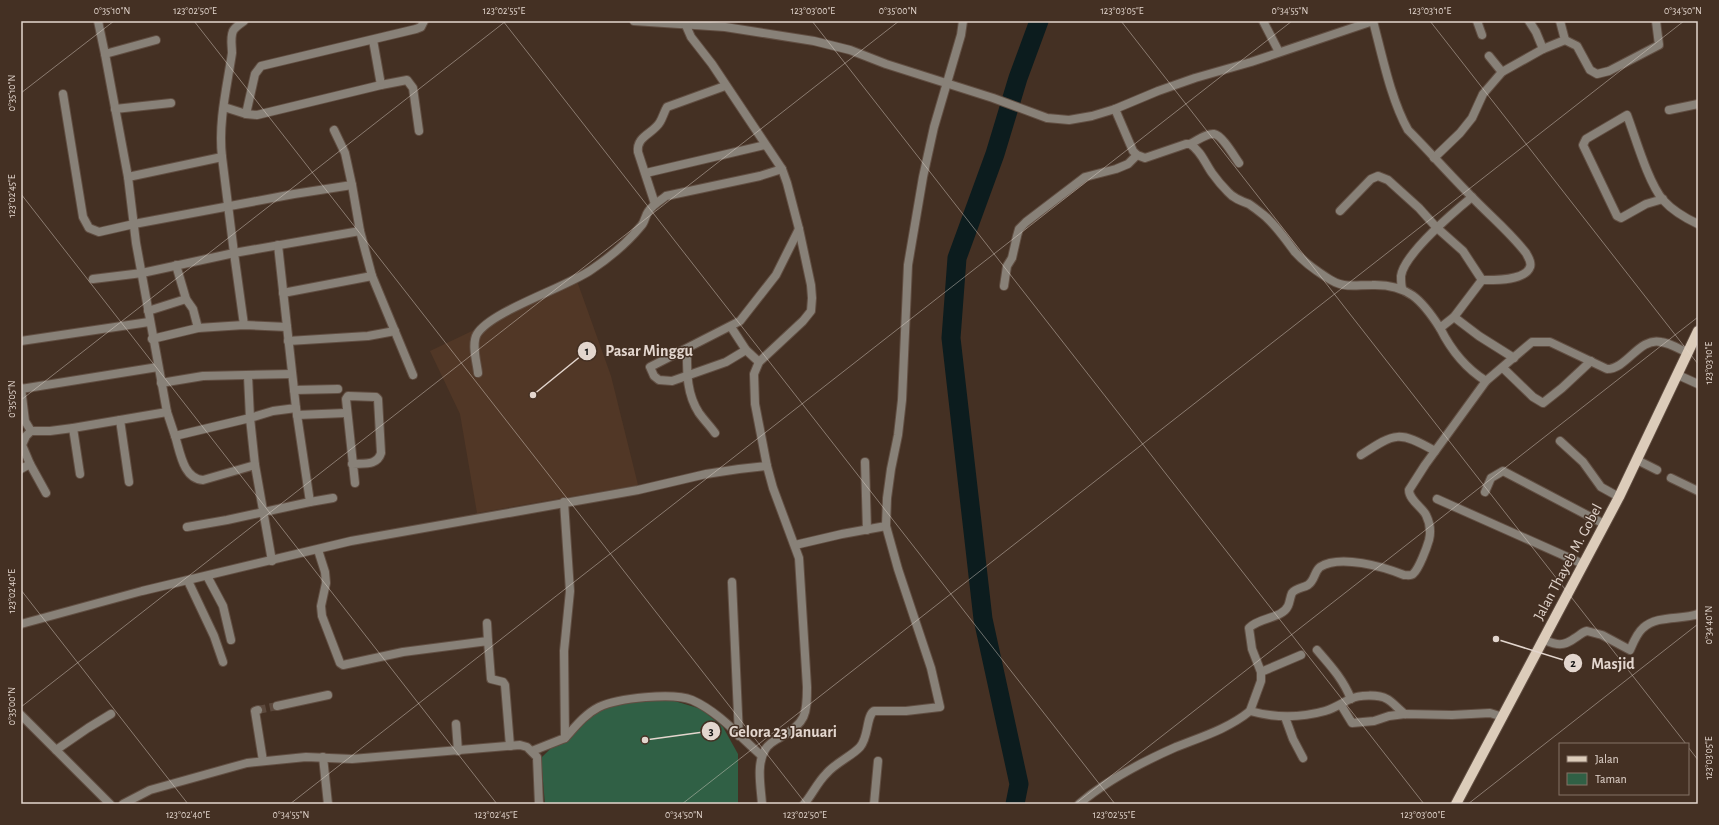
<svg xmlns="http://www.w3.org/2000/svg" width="1719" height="825" font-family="'Alegreya Sans',sans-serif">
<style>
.built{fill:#513726}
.green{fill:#306045}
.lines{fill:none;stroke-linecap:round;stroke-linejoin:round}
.river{stroke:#0c1c1e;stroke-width:19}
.street-tunnel{stroke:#5c493d;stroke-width:8;stroke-dasharray:8 4;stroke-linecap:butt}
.street-casing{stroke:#614e42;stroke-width:10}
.primary-casing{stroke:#614e42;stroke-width:12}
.street{stroke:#888178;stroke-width:8}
.primary{stroke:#dcccba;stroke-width:10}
.ticks{fill:none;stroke:#e3d6ce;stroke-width:1;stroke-opacity:0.45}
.labels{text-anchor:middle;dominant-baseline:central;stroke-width:3;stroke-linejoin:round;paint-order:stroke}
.street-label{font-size:15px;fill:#e3d6ce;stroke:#443023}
.leader{fill:none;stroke:#e3d6ce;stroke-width:1.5}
.callout-dot{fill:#e3d6ce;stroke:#443023;stroke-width:1.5}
.mark-label{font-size:12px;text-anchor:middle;font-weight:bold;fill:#111}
.callout-label{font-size:16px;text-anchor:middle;font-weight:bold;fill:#e3d6ce;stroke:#443023;stroke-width:3;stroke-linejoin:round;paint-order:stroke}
.neatline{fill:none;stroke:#e3d6ce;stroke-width:1.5}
.ticks-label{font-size:10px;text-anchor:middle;fill:#e3d6ce}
</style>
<rect width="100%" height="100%" fill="#443023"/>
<path class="built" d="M 577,281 L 611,376 L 638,485 L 477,513 L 460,414 L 430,351 Z"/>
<path class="green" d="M 668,699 L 701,709 L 723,727 L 738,754 L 738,804 L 545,804 L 541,758 L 589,711 L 621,702 Z"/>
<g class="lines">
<path class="river" d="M 1015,804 L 1019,784 L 983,619 L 951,338 L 957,258 L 995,154 L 1018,78 L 1039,21"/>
<path class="street-tunnel" d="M 258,710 L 277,706"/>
<g class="street-casing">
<g id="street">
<path d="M 98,21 L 105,54 L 128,177 L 136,243 L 167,412 L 175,436 L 250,418 L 255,465 L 272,561"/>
<path d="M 634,21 L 725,27 L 814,41 L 850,50 L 886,64 L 993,98 L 1047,118 L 1069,120 L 1092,116 L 1115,109 L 1158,91 L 1195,78 L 1251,62 L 1373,21 C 1382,55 1391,100 1408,130 C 1429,151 1449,174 1471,196 C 1489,215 1510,232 1526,253 C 1528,257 1532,262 1530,267 C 1525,281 1494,280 1482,280 L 1463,251 L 1436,227 L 1419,208 L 1388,180 L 1378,176 L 1371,179 L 1340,211"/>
<path d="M 684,21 L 691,37 L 712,64 L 782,169 L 787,183 L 799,229 L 811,285 L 812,298 L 811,311 L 803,321 L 759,362 L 754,374 L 755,404 L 767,466 L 773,488 L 799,558 L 807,687 C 807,714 806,723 781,737 C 775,740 768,744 765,750 C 756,764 761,788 762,804"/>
<path d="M 1263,21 L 1279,52"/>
<path d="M 1477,21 L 1482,35"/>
<path d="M 373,40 L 381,85"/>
<path d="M 1565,40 L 1577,46 L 1590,70 L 1597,74 L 1609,71 L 1659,45 L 1656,21"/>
<path d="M 1543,49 L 1565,40 L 1560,21"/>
<path d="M 105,54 L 156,40"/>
<path d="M 1489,56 L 1502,72"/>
<path d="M 63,94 L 83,217 L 89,228 L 99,232 L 134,224 L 294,194 L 352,185 L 345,153 L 334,130"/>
<path d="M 224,107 L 246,114 L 255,74 L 261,66 L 416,29 L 421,27 L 424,21"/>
<path d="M 115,109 L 171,103"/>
<path d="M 1115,109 L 1133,151 L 1137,155 L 1145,158 L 1186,144 L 1190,144 C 1201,151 1205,163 1212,173 C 1217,180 1222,186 1228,192 C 1233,198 1241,201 1249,204 C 1255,208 1261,213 1266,217 C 1277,227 1286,240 1295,252 C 1304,262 1315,270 1326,277 C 1343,289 1353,285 1372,285 C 1408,284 1422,300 1440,328 L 1454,317 L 1482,280"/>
<path d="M 1669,110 L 1698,104"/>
<path d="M 246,114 L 257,115 L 381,85 L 407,80 L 413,88 L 419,131"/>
<path d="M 1190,144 C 1197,141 1206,133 1214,134 C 1222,135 1234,156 1239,163"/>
<path d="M 1434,158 L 1460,133 L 1472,118 L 1483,94 L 1502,72 L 1543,49 L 1536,32 L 1529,21"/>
<path d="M 646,173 L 765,145"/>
<path d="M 128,177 L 222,157 C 218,122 227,87 232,53 C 232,46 230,38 233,31 C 235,27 240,24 244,21"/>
<path d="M 352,185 L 360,231 L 372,276 L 413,375"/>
<path d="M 1663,199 L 1646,204 L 1621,218 L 1617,216 L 1583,145 L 1586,139 L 1627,115 C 1636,139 1648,182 1663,200 C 1673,211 1685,218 1698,224"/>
<path d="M 655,204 L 638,152 C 636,136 653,134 660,122 C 663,117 664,112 667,107 L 725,86"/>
<path d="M 176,265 L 186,299 L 193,309 L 198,328"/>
<path d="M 93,279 L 142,273 L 234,253 L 222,157"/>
<path d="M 1004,286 L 1007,266 L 1012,258 L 1017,236 L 1019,229 L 1026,222 L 1085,177 L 1116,169 L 1128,164 L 1137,155"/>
<path d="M 1402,288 C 1401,284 1401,280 1401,276 C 1404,254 1455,211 1472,197"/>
<path d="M 283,293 L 372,276"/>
<path d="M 148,311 L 186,299"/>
<path d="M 1454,317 L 1479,336 L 1514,358"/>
<path d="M 244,325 L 234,253 L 360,231"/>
<path d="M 731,327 L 746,350 L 759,362"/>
<path d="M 1440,328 C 1451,350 1465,368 1486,381"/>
<path d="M 152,339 L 198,328 L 244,325 L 287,327"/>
<path d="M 21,341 L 149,322"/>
<path d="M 288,341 L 368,336 L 395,331"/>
<path d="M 687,349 C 687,371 686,393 699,413 C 704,420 710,426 715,433"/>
<path d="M 746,350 L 726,362 L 672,381 L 659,380 L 654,376 L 650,367 L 740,321 L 776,275 L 799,229"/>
<path d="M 1503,368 L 1533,397 L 1543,403 L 1562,388 L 1591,361"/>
<path d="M 478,373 C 477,363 471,344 477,334 C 491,311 565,288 591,270 C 609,258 627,243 641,226 C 645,222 645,216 648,212 C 652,205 660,201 666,196 L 760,176 L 782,169"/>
<path d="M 1678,375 L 1698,384"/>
<path d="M 248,376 L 250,418 L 273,411 L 296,408 L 278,245"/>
<path d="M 161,383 L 203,376 L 292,374"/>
<path d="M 21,388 L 25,421 L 31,431 L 50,431 L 73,428 L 167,412"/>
<path d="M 21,389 L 158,367"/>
<path d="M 294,390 L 338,389"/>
<path d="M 297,415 L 346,413"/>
<path d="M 120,420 L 129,482"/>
<path d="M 73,428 L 80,474"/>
<path d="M 175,436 C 180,451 183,479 203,480 L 255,465"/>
<path d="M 1560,441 L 1583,462 L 1601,487 L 1619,497"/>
<path d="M 1361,455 C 1396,432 1399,431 1435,451"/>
<path d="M 1637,460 L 1657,470"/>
<path d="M 865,462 L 867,530"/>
<path d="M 30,464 L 46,493"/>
<path d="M 352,464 C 364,463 377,466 381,453 L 378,399 L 376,397 L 348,396 L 346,399 L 355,483"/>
<path d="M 21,469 L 30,464 L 22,445 L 26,436 L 31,431"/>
<path d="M 1671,478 L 1698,491"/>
<path d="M 1485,492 L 1491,478 L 1503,471 L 1604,524"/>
<path d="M 1437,499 L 1583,564"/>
<path d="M 310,502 L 333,498"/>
<path d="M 187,527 L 227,520 L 310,502 L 296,408"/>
<path d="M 795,545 L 842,534 L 886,526"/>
<path d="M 318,550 L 325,572 L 326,583 L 321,606 L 322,616 L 340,663 L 343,665 L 403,652 L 488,641 L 491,679 L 503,682 L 505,685 L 510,746"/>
<path d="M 207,576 L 223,606 L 231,640"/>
<path d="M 188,581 L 214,636 L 223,662"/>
<path d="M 732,582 L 739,736"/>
<path d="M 487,623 L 488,641"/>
<path d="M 21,624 L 142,591 L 351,541 L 638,490 L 706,474 L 739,469 L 767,466"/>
<path d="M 1544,640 C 1557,645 1563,647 1575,638 C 1579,636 1582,632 1587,631 L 1602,635 L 1630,650 C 1633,643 1637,633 1643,628 C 1657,615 1681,620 1698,614"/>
<path d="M 1317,650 C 1330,665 1343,679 1351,699"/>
<path d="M 1261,672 L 1301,655"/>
<path d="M 1341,705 L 1352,723 L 1374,721 L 1389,716 L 1405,714 L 1452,715 L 1490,713 L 1503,717"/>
<path d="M 277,706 L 328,695"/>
<path d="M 258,710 L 255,711 L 263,761"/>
<path d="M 1250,711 L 1261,681 L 1261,672 L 1252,649 L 1249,628 C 1259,617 1282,619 1288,606 C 1290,602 1290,597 1292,593 C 1296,588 1303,588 1308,585 C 1315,580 1314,572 1320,567 C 1340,554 1384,567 1404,575 C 1407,575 1411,576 1413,574 C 1419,569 1427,547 1429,540 C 1431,532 1430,523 1426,515 C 1422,507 1409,500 1409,490 L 1425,465 L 1486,381 L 1532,342 L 1550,342 L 1607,369 C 1627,369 1639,337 1661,342 C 1670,343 1679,349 1688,353"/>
<path d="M 21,715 L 110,804"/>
<path d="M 1285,717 L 1293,739 L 1303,758"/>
<path d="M 456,724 L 458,751"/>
<path d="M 565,738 C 575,727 585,714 599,707 C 618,698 673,692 692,700 C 719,712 740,737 762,756"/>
<path d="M 56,750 L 88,728 L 111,714"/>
<path d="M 532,751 L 565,738 L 564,651 L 570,591 L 564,502"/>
<path d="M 323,757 L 328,804"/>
<path d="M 123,804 L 150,790 L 247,763 L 306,757 L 352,759 L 520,745 L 527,747 L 537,757 L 539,804"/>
<path d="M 804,804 C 812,795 817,783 826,774 C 835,763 852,756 860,747 C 869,737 866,716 874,711 L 906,711 L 940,707 L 931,668 L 898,569 L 886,526 L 887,498 L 891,469 L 898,435 L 902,400 L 908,265 L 923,177 L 934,127 L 961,35 L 963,21"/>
<path d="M 874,804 L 878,761"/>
<path d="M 1079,804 C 1107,780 1142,762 1176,747 C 1201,737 1228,729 1250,711 C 1275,718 1300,718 1325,711 C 1335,708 1342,703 1350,699 C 1359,695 1378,694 1387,699 C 1393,702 1399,710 1405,714"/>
</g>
</g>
<g class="primary-casing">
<path id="primary" d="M 1456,804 L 1619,497 L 1698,331"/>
</g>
<use href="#street" class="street"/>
<use href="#primary" class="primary"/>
</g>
<path class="ticks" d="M 194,21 L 806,804M 503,21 L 1115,804M 812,21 L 1424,804M 1121,21 L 1686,744M 1430,21 L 1698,364M 21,93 L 114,21M 21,194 L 497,804M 21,400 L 506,21M 21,590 L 188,804M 21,707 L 899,21M 1688,747 L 1698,760M 290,804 L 1292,21M 682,804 L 1684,21M 1075,804 L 1698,317M 1468,804 L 1698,624"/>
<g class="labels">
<g class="street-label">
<text transform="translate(1568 562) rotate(-62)">Jalan Thayeb M. Gobel</text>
</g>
</g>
<path class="leader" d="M533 395L587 351M1496 639L1573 663M645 740L711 731"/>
<g class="callout-dot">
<circle cx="533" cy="395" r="4"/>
<circle cx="1496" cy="639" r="4"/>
<circle cx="645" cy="740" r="4"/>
<circle cx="587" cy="351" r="10"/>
<circle cx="1573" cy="663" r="10"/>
<circle cx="711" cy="731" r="10"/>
</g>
<g class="mark-label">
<text x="587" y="355">1</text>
<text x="1573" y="667">2</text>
<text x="711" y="735">3</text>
</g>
<g class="callout-label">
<text x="649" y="356">Pasar Minggu</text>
<text x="1613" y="669">Masjid</text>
<text x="783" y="737">Gelora 23 Januari</text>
</g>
<rect width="1719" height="825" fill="none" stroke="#443023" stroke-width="44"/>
<rect x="1559" y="743" width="130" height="52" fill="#443023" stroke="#847267"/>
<rect x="1567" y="756" width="20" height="6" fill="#dcccba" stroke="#847267"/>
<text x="1595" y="763" font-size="12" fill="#e3d6ce">Jalan</text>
<rect x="1567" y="773" width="20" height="12" fill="#306045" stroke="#847267"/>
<text x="1595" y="783" font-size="12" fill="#e3d6ce">Taman</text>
<rect x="22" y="22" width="1675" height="781" class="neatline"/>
<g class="ticks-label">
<text x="112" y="14">0°35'10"N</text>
<text x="195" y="14">123°02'50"E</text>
<text x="504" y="14">123°02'55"E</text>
<text x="813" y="14">123°03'00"E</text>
<text x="898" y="14">0°35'00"N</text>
<text x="1122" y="14">123°03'05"E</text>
<text x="1290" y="14">0°34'55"N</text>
<text x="1430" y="14">123°03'10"E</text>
<text x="1683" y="14">0°34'50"N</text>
<text transform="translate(11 93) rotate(-90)" y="4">0°35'10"N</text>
<text transform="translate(11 196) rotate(-90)" y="4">123°02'45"E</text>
<text transform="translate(1708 363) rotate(-90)" y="4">123°03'10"E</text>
<text transform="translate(11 399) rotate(-90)" y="4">0°35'05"N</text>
<text transform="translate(11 591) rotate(-90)" y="4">123°02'40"E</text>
<text transform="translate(1708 625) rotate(-90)" y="4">0°34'40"N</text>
<text transform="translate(11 706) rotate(-90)" y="4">0°35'00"N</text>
<text transform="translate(1708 758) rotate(-90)" y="4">123°03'05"E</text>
<text x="188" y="818">123°02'40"E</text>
<text x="291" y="818">0°34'55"N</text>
<text x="496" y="818">123°02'45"E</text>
<text x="684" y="818">0°34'50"N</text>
<text x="805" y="818">123°02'50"E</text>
<text x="1114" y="818">123°02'55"E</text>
<text x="1423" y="818">123°03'00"E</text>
</g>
</svg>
